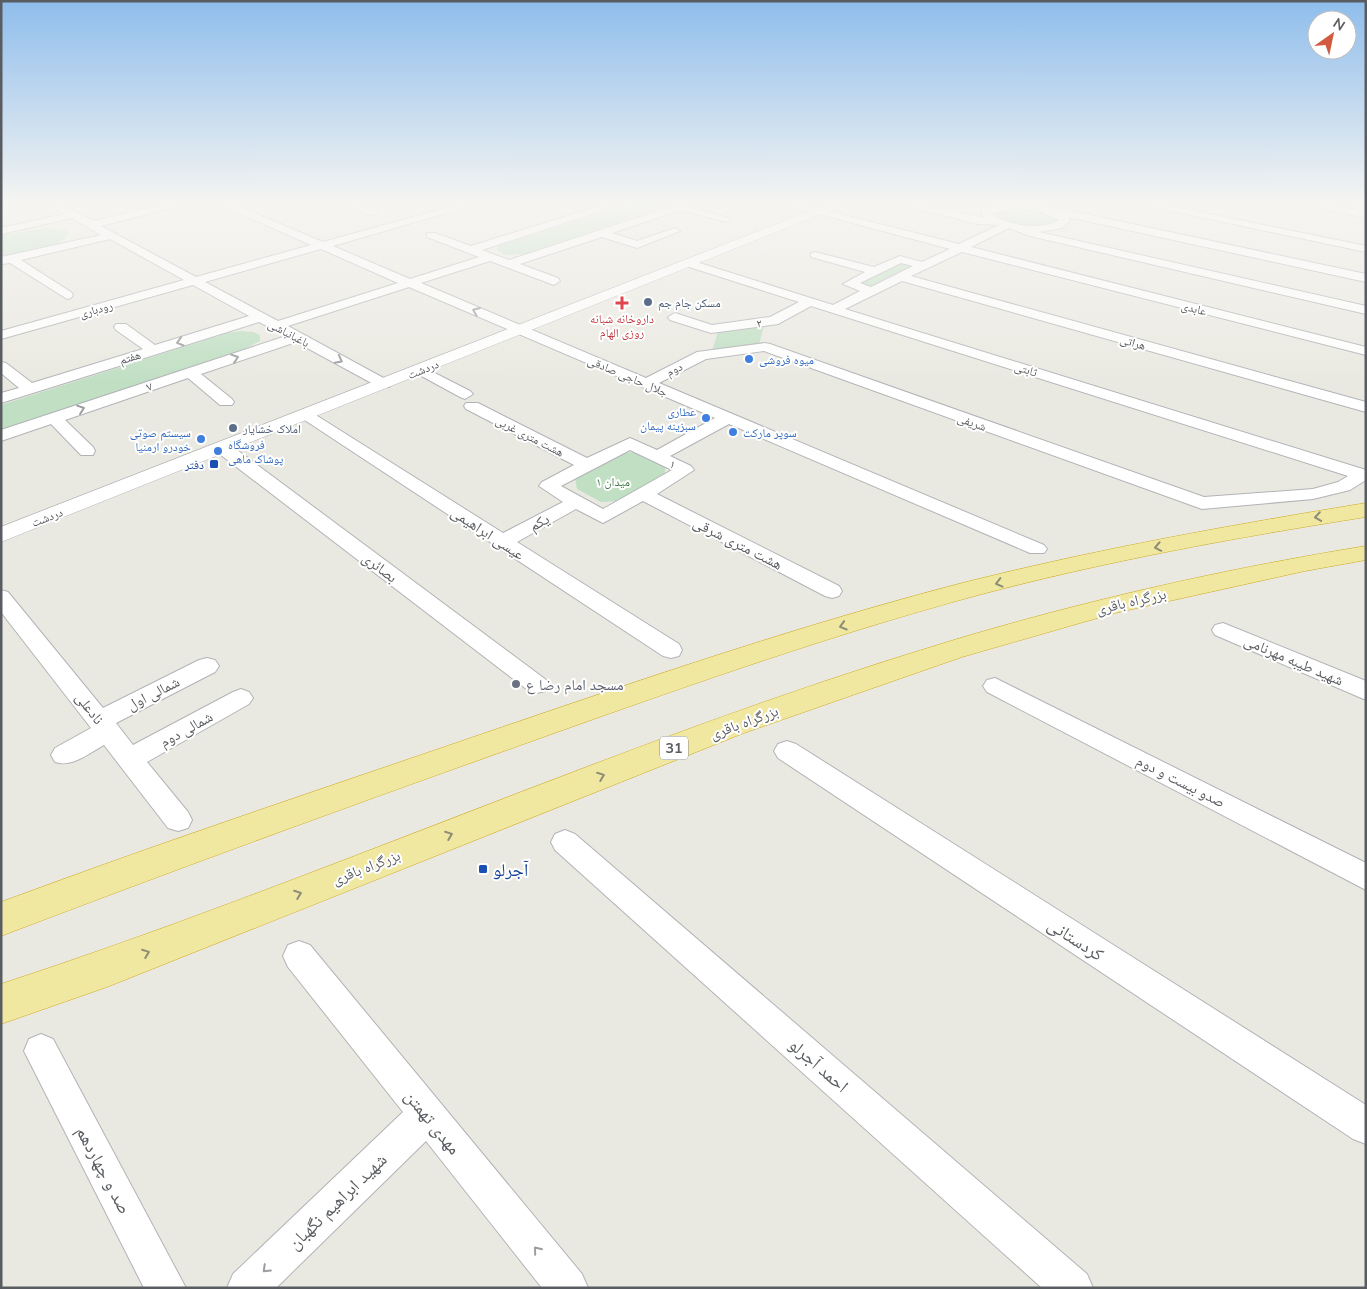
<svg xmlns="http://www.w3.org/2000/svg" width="1367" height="1289" font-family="Mulish,'Noto Naskh Arabic',sans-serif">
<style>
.green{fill:#c0dfc3}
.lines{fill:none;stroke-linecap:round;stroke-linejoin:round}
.minor-casing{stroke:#b1b3b7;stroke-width:2}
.secondary-casing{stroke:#b3b4ba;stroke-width:1}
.trunk-casing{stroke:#cea81d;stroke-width:1}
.minor{fill:#fff;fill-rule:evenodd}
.secondary{fill:#fff;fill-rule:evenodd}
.trunk{fill:#f0e8a0;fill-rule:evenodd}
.oneway{stroke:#9b9da0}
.oneway2{stroke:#8e8d76}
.service-dot{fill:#5c6f8a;stroke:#fff;stroke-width:2}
.health-dot{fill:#e0444e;stroke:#fff;stroke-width:2}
.shop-dot{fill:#3f7fe0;stroke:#fff;stroke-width:2}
.transit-dot{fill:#1a4fb4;stroke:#fff;stroke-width:2}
.worship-dot{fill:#6b7280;stroke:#fff;stroke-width:2}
.labels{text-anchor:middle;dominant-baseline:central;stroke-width:4;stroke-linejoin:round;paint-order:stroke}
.far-service-label{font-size:12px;fill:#4e5e75;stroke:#fff;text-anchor:start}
.far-street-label{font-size:12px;fill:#595c60;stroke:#fff}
.far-health-label{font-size:12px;fill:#be3a42;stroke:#fff}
.far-shop-label{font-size:12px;fill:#366cbe;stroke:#fff;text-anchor:start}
.far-transit-label{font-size:12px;fill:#164399;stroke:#fff;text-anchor:end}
.far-park-label{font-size:12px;fill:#3e7a47;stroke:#fff}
.shield{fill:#fff;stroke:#8b8d90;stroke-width:1}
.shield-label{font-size:14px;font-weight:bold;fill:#595c60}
.street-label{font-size:15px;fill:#595c60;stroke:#fff}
.worship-label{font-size:15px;fill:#5b616d;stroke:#fff;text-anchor:start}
.near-transit-label{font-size:18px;fill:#164399;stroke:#fff;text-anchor:start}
.near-street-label{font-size:18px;fill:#595c60;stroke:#fff}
</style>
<rect width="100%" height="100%" fill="#eae9e1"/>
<g class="green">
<path d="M 651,202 L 660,205 L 660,208 L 526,254 L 506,255 L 496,250 L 500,245 L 633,203 Z"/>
<path d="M 1017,207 L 1038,209 L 1056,218 L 1056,221 C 1042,230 1004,228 994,214 L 995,211 Z"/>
<path d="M 46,228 L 65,230 L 69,234 C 61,249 18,254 1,258 L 1,235 Z"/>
<path d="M 902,261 L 918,266 L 872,289 L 856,284 Z"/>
<path d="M 764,325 L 759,345 L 712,351 L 718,332 Z"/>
<path d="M 241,331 L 253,332 L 260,335 L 260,341 L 244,349 L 1,430 L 1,405 L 227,333 Z"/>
<path d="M 639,452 L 665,465 L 665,473 L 621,501 L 601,502 L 577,489 L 575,478 L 622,453 Z"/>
</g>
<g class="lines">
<g class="minor-casing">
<g id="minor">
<path d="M 44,202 L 57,202 L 93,221 L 175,202 L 194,202 L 101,226 L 196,277 L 311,245 L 214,202 L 228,202 L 323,242 L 467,202 L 484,202 L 333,246 L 410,279 L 479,257 L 427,237 L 427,233 L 435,233 L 471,246 L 612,202 L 628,202 L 482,250 L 509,260 L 670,207 L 662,205 L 661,202 L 675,202 L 731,219 L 726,222 L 681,210 L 612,233 L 637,241 L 675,228 L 680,231 L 637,248 L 602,237 L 520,264 L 558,278 L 560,281 L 554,285 L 490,261 L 421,283 L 646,378 L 697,352 L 765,343 L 770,344 L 1204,497 L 1313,489 L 1338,482 L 1348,476 L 811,306 L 778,324 L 711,333 L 670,320 L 668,317 L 675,313 L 712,325 L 770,317 L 799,302 L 686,266 L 686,262 L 690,260 L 833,305 L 860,291 L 843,284 L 865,272 L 811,257 L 811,253 L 815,252 L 874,267 L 900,256 L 922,262 L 950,249 L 774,202 L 792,202 L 959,244 L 999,225 L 977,224 L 896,203 L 911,202 L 985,218 L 981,214 L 983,208 L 1012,202 L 1039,204 L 1366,274 L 1366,282 L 1068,217 L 1070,221 L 1062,228 L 1039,232 L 1366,306 L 1366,314 L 1030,236 L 1009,228 L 971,247 L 1366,347 L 1366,355 L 962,252 L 911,276 L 1366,402 L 1366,412 L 902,281 L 845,309 L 1366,470 L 1366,480 L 1350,490 L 1313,499 L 1202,509 L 764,351 L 706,359 L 659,383 L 1044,545 L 1047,549 L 1044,553 L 1030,553 L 729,424 L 670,456 L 691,466 L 694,470 L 657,494 L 839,586 L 842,591 L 839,596 L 832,598 L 825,596 L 643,501 L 603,523 L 576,509 L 517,542 L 679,644 L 682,650 L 679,656 L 671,658 L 663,656 L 297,415 L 305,410 L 311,412 L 503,533 L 563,502 L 539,486 L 542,482 L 574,465 L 466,409 L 464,406 L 466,403 L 478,403 L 587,458 L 630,438 L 657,450 L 715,418 L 409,287 L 288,326 L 389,381 L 392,384 L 389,387 L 379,387 L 296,342 L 201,374 L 232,399 L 234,402 L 232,405 L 220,405 L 188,378 L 65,420 L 93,447 L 95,451 L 93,455 L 81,455 L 51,424 L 1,441 L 1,430 L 286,336 L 259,322 L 1,403 L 1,393 L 19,388 L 1,373 L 1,362 L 6,363 L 32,383 L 143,349 L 116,330 L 114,327 L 116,324 L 126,324 L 155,345 L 249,316 L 193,285 L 1,339 L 1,331 L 184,280 L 110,239 L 21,260 L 71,292 L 73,295 L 71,298 L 67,299 L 10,263 L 1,264 L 1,257 L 101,235 L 72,218 L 1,234 L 1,228 L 64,214 ZM 1014,208 L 1037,210 L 1059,220 C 1041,231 1008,226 991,213 ZM 321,249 L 398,283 L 278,321 L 205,282 ZM 901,263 L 913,266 L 871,287 L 860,283 ZM 630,450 L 672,470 L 603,509 L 561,486 Z"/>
<path d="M 341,202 L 356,202 L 379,213 L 370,215 Z"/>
<path d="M 1129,202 L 1151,202 L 1366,246 L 1366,252 Z"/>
<path d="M 1295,202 L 1317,202 L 1366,212 L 1366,218 Z"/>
<path d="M 421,366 L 470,391 L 473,394 L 465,399 L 460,397 L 416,373 L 414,370 Z"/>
<path d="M 223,443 L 229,444 L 545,679 L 549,685 L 545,691 L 537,693 L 529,691 L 217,452 L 215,448 L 217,444 Z"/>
<path d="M 1,590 L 8,592 L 103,708 L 199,660 L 207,658 L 215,660 L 219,666 L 215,672 L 116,723 L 133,745 L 233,692 L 241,689 L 249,692 L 253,698 L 249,704 L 147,762 L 188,812 L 192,820 L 188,828 L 178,831 L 168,828 L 104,745 C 89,753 72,768 55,762 L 51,755 L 55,748 L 91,728 L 1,612 Z"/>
<path d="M 1223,623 L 1366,681 L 1366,700 L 1215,635 L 1212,630 L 1215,625 Z"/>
<path d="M 995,678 L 1366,863 L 1366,890 L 987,692 L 983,686 L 987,680 Z"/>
<path d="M 787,741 L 796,744 L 1366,1105 L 1366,1144 L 1353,1139 L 778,758 L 774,751 L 778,744 Z"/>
<path d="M 565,830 L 575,834 L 1087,1274 L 1093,1288 L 1042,1288 L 555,850 L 551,842 L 555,834 Z"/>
<path d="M 299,941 L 310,945 L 582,1274 L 588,1288 L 542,1288 L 426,1141 L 276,1288 L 227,1288 L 233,1274 L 403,1112 L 288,967 L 283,956 L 288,945 Z"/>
<path d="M 41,1034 L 53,1039 L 186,1288 L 144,1288 L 24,1051 L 29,1039 Z"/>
</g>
</g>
<g class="secondary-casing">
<g id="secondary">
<path d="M 833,202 L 851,202 L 1,542 L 1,527 Z"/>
<path d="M 1336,202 L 1366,203 L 1366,211 L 1338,205 Z"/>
</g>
</g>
<g class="trunk-casing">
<g id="trunk">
<path d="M 1366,503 L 1366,517 C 1233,538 1101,562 971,597 C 814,640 661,695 507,750 C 338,810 169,872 1,936 L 1,902 C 162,842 325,788 488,732 C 646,678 804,624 966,582 C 1098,549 1231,525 1366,503 Z"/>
<path d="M 1366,546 L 1366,560 L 1305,571 L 1115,613 L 962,657 L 744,733 L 107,987 L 1,1024 L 1,984 C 319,880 624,740 944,643 C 1082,601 1224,569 1366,546 Z"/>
</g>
</g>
<use href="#minor" class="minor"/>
<use href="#secondary" class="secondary"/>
<use href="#trunk" class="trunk"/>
</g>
<defs><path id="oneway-chevron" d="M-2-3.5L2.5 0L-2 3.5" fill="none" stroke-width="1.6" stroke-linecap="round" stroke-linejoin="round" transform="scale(1.25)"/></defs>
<g class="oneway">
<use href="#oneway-chevron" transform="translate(476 311) rotate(-157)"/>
<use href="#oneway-chevron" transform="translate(180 342) rotate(163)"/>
<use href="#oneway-chevron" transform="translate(235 358) rotate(-19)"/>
<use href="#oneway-chevron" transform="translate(339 360) rotate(28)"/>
<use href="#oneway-chevron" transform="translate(81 409) rotate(-19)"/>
<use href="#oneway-chevron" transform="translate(537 1250) rotate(-129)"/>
<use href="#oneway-chevron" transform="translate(266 1269) rotate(136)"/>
</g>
<g class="oneway2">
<use href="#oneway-chevron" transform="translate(1318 517) rotate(171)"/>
<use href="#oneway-chevron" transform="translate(1158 547) rotate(169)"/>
<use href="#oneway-chevron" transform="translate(999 583) rotate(166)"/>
<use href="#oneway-chevron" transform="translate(843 626) rotate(163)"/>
<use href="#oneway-chevron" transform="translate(601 776) rotate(-21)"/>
<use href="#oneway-chevron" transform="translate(449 835) rotate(-21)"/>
<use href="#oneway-chevron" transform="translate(298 894) rotate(-21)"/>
<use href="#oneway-chevron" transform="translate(146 953) rotate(-21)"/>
</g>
<linearGradient id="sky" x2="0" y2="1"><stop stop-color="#8ebdec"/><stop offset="0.53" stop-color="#f6f5f2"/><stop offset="1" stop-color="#f6f5f2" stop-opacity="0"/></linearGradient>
<rect width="1367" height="383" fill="url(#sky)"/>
<g class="service-dot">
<circle cx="648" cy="302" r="5"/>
<circle cx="233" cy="428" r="5"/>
</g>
<path class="health-dot" d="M619.5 295.5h5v5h5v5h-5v5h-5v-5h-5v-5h5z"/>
<g class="shop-dot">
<circle cx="749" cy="359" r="5"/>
<circle cx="706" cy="418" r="5"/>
<circle cx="733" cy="432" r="5"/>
<circle cx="201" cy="439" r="5"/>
<circle cx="218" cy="451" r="5"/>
</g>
<g class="transit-dot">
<rect x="209" y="459" width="10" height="10" rx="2.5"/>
<rect x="478" y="864" width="10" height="10" rx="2.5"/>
</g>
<circle class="worship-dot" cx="516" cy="684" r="5"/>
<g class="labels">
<g class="far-service-label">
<text x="658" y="302">مسکن جام جم</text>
<text x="243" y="428">املاک خشایار</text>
</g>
<g class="far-street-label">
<text transform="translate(1194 308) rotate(14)">عابدی</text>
<text transform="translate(96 309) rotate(-16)">رودباری</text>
<text transform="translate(759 323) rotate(-8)">۲</text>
<text transform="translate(289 333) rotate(28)">باغبانباشی</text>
<text transform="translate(1133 342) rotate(16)">هراتی</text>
<text transform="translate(130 357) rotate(-17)">هفتم</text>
<text transform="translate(423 369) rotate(-22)">دردشت</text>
<text transform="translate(674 369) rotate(-27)">دوم</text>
<text transform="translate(1026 369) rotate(17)">ثابتی</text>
<text transform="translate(628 376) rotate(23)">جلال حاجی صادقی</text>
<text transform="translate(149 386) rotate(-19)">۷</text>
<text transform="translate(972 422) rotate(20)">شریفی</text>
<text transform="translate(530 436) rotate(27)">هشت متری غربی</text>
<text transform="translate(673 464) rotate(26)">۱</text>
<text transform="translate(47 517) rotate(-21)">دردشت</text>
</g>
<g class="far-health-label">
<text x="622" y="318">داروخانه شبانه<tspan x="622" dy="14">روزی الهام</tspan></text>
</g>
<g class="far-shop-label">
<text x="759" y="359">میوه فروشی</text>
<text x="696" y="411" text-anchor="end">عطاری<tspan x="696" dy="14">سبزینه پیمان</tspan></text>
<text x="191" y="432" text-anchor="end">سیستم صوتی<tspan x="191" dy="14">خودرو ارمنیا</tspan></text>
<text x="743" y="432">سوپر مارکت</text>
<text x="228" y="444">فروشگاه<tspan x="228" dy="14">پوشاک ماهی</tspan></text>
</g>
<g class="far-transit-label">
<text x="204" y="464">دفتر</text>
</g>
<g class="far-park-label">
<text x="613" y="481">میدان ۱</text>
</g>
<rect class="shield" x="660" y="736.5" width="28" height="23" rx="4"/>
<g class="shield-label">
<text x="674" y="748">31</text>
</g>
<g class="street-label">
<text transform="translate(539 522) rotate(-29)">یکم</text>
<text transform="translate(488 533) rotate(33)">عیسی ابراهیمی</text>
<text transform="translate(738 543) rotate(27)">هشت متری شرقی</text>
<text transform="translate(380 567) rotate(37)">بصائری</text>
<text transform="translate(1131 601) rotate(-13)">بزرگراه باقری</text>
<text transform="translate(1294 660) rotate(23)">شهید طیبه مهرنامی</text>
<text transform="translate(153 693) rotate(-27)">شمالی اول</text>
<text transform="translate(90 708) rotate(52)">نادعلی</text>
<text transform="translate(744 722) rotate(-20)">بزرگراه باقری</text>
<text transform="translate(186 729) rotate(-29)">شمالی دوم</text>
<text transform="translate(1181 781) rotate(27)">صدو بیست و دوم</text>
<text transform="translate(366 867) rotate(-21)">بزرگراه باقری</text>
</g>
<g class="worship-label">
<text x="526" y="684">مسجد امام رضا ع</text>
</g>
<g class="near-transit-label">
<text x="493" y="869">آجرلو</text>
</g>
<g class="near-street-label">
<text transform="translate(1076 939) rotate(33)">کردستانی</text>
<text transform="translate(819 1065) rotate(41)">احمد آجرلو</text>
<text transform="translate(433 1122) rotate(51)">مهدی تهمتن</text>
<text transform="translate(104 1170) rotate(62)">صد و چهاردهم</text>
<text transform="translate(337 1201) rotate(-44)">شهید ابراهیم نگهبان</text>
</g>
</g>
<rect width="1367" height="1289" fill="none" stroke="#595c60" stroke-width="5"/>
<g transform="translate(1332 35) rotate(33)"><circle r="24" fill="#ffffff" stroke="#bdbebf"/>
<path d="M0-4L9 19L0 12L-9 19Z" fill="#d15a40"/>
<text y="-8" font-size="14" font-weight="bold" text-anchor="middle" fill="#595c60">N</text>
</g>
</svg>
